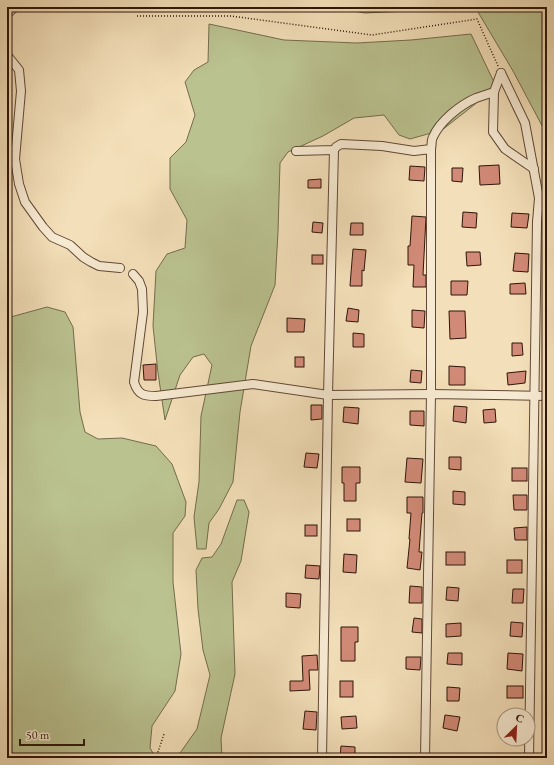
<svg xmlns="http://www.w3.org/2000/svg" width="554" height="765" font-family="'EB Garamond',serif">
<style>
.green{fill:#bac290;stroke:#746c4c}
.building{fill:#d18a77;stroke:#2f1509}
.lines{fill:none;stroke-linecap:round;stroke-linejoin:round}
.minor-casing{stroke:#604835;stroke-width:10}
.path{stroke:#2f1509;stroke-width:1.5;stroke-dasharray:1 2;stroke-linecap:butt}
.minor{stroke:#f7ead2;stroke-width:8}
</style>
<rect width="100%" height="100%" fill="#f3dfb9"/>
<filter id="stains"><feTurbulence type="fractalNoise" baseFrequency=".005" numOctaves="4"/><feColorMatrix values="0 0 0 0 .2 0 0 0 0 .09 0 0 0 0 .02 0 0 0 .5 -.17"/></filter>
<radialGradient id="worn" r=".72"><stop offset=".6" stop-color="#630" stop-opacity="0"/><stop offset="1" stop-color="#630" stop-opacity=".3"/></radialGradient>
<g class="green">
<path d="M 332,7 L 419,7 L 406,11 L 365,13 Z"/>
<path d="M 475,7 L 547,7 L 547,135 L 513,71 Z"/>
<path d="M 209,24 L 284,40 L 357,43 L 411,40 L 471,34 L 494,82 L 488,94 L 442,130 L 410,139 L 399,135 L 384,115 L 354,118 L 323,136 L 288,152 L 280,163 L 278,232 L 275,285 L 251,346 L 240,412 L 233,482 L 219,509 L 209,523 L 206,549 L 197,549 L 194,517 L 199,482 L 201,416 L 212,365 L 204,354 L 193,357 L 180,375 L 165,420 L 158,373 L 153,326 L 156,271 L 167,254 L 185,248 L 187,220 L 170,189 L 170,158 L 186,142 L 195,115 L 185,82 L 194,70 L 208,62 Z"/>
<path d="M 47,307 L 65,312 L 73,327 L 80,412 L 85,432 L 98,439 L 122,438 L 156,446 L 172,464 L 186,502 L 185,516 L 173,533 L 173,582 L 181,654 L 175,691 L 152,726 L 150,748 L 156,758 L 7,758 L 7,318 Z"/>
<path d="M 237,500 L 244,500 L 249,512 L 241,561 L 232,582 L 235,674 L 221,738 L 222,758 L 179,758 L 180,753 L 197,729 L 210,675 L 203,650 L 198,609 L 196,570 L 202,558 L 212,557 L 221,544 Z"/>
</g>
<g class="building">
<path d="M 499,165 L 500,184 L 480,185 L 479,166 Z"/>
<path d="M 410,166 L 425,167 L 424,181 L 409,180 Z"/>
<path d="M 452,168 L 463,168 L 462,182 L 452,181 Z"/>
<path d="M 321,179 L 321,188 L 308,188 L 308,180 Z"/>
<path d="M 463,212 L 477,213 L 476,228 L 462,227 Z"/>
<path d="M 512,213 L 529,214 L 527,228 L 511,227 Z"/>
<path d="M 412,216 L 426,217 L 423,275 L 426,275 L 426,287 L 413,287 L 414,265 L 408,265 L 408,246 L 410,246 Z"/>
<path d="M 313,222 L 323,223 L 322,233 L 312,232 Z"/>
<path d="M 351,223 L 363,223 L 363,235 L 350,235 Z"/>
<path d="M 353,249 L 366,250 L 364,271 L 362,270 L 362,286 L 350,286 L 351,273 Z"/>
<path d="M 466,252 L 480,252 L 481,265 L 467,266 Z"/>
<path d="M 515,253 L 529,254 L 528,272 L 513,271 Z"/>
<rect x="312" y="255" width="11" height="9"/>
<path d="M 451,281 L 468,281 L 467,295 L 451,295 Z"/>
<path d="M 525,283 L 526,294 L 510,294 L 510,284 Z"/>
<path d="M 348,308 L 359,310 L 358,322 L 346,321 Z"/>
<path d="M 412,310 L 425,311 L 424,328 L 412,327 Z"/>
<path d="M 449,311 L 465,311 L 466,338 L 450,339 Z"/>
<path d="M 287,318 L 305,319 L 304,332 L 287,332 Z"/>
<path d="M 353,333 L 364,334 L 364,347 L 353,347 Z"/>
<path d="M 512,343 L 522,343 L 523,355 L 512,356 Z"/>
<rect x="295" y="357" width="9" height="10"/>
<path d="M 156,364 L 156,380 L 144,380 L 143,365 Z"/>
<path d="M 449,366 L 465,367 L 465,385 L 449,385 Z"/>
<path d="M 411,370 L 422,371 L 421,383 L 410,382 Z"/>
<path d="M 526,371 L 525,383 L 508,385 L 507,373 Z"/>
<path d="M 311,405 L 322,405 L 322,419 L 311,420 Z"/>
<path d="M 454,406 L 467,407 L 466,423 L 453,421 Z"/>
<path d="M 344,407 L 359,408 L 358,424 L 343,422 Z"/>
<path d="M 495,409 L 496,422 L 484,423 L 483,410 Z"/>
<path d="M 410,411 L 424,411 L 424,426 L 410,425 Z"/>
<path d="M 306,453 L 319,454 L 317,468 L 304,467 Z"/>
<path d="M 449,457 L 461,457 L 461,470 L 449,469 Z"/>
<path d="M 407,458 L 423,459 L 421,483 L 405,482 Z"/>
<path d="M 342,467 L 360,467 L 360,483 L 356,483 L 356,501 L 344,501 L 344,483 L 342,483 Z"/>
<rect x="512" y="468" width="15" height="13"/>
<path d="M 453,491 L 465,492 L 465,505 L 453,504 Z"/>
<path d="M 513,495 L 527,495 L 527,510 L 514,510 Z"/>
<path d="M 407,497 L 423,497 L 423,513 L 422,513 L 419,552 L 422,552 L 420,570 L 407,568 L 410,539 L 409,539 L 411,513 L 407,513 Z"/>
<rect x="347" y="519" width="13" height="12"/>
<rect x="305" y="525" width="12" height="11"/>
<path d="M 527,527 L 527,540 L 515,540 L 514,528 Z"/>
<rect x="446" y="552" width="19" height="13"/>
<path d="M 344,554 L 357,555 L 356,573 L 343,572 Z"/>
<rect x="507" y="560" width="15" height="13"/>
<path d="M 306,565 L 320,566 L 319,579 L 305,578 Z"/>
<path d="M 410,586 L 422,587 L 422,603 L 409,603 Z"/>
<path d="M 447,587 L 459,588 L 458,601 L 446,600 Z"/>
<path d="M 513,589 L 524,589 L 523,603 L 512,603 Z"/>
<path d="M 286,593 L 301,594 L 300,608 L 286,607 Z"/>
<path d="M 414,618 L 422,619 L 422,633 L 412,632 Z"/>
<path d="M 511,622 L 523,623 L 522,637 L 510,636 Z"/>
<path d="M 461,623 L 461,636 L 446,637 L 446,624 Z"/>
<path d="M 341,627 L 358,627 L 358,642 L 355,642 L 355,661 L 341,661 Z"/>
<path d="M 448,653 L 462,653 L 462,665 L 447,664 Z"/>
<path d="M 508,653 L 523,654 L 522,671 L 507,669 Z"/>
<path d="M 317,655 L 318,670 L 309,670 L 310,690 L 290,691 L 290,681 L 303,681 L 302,656 Z"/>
<path d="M 406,657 L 421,657 L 420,670 L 406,669 Z"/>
<rect x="340" y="681" width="13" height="16"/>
<rect x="507" y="686" width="16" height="12"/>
<path d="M 447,687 L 460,688 L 459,701 L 447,701 Z"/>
<path d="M 305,711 L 317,712 L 316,730 L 303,729 Z"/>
<path d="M 445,715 L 460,717 L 457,731 L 443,728 Z"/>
<path d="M 356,716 L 357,728 L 342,729 L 341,717 Z"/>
<path d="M 341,746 L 355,747 L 355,758 L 340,758 Z"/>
</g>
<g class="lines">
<g class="minor-casing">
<g id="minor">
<path d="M 7,14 L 15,7"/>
<path d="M 7,55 L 19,70 L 21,91 L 15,159 L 19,184 L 25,202 L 43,227 L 52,237 L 70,245 L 83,257 L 91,262 L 99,266 L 120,268"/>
<path d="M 501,73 L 525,123 L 539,198 L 537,222 L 529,758"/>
<path d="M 501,73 L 494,92 L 493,132 L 505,149 L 534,169"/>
<path d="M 431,149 C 432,145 431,140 433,137 C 440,121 460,105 476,98 C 482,96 488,94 494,92"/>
<path d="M 296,151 L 334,150 L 336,147 L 341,144 L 382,146 L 414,151 L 431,149 L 431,394 L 425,758"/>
<path d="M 133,274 L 139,281 L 142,289 L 143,312 L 134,382 C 138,395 144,396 156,396 L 253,384 L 328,395 L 431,394 L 547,396"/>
<path d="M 322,758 L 328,395 L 334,150"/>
</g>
</g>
<g class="path">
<path d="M 137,16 L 231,16 L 372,35 L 477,19 L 498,66"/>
<path d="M 156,758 L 164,734"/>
</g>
<use href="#minor" class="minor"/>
</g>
<rect width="554" height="765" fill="none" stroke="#f3dfb9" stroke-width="24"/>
<rect x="8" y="8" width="538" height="749" fill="none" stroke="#2f1509" stroke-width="2"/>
<rect x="12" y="12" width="530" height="741" fill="none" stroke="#2f1509"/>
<g transform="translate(516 727) rotate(24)"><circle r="19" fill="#f7ead2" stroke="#a79582"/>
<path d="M0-3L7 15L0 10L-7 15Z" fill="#8f2418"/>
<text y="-6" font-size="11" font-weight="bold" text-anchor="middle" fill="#2f1509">С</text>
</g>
<path d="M20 739v6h64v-6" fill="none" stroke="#2f1509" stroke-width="2"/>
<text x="26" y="739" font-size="12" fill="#2f1509" stroke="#f7ead2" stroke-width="3" paint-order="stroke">50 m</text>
<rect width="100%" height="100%" filter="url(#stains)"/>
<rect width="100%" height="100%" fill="url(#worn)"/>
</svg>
